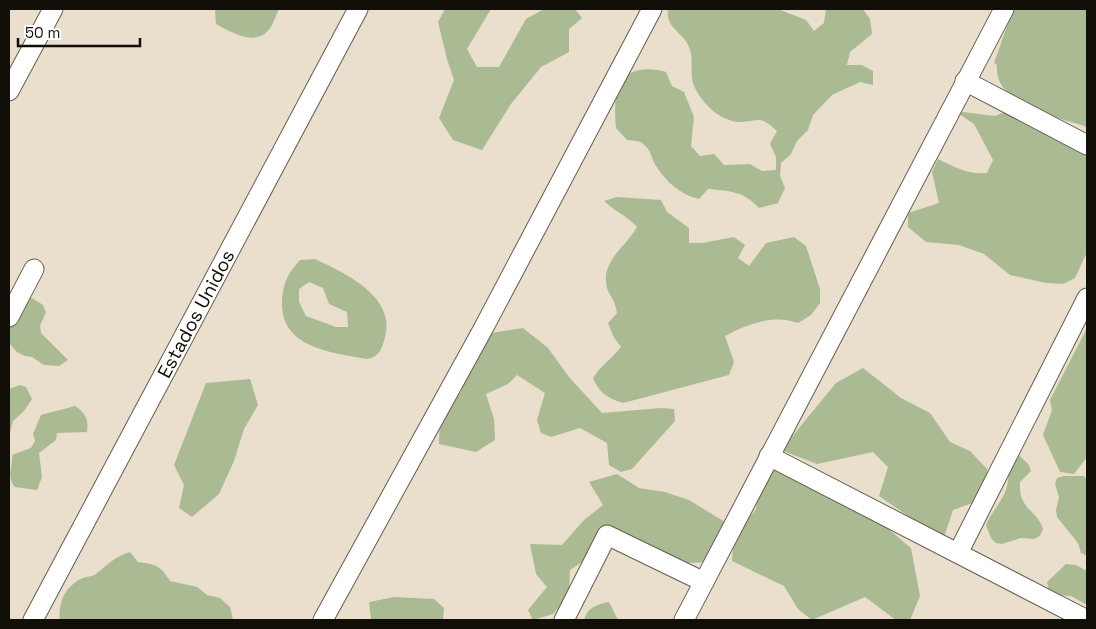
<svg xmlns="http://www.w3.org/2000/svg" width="1096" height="629" font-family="'Space Grotesk',sans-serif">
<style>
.forest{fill:#aaba93;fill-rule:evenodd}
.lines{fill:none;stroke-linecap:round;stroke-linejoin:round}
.minor-casing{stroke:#665c4d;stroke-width:21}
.minor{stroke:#fff;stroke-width:19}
.labels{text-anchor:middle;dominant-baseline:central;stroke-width:4.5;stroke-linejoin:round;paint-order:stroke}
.street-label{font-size:19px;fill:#120e08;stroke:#fff}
</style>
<rect width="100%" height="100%" fill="#eadecd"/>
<g class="forest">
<path d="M 215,9 L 279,9 C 276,15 273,25 268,31 C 253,46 231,32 216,24 Z"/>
<path d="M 445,9 L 491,9 L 467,49 L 477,67 L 499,67 L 526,19 L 544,9 L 575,9 L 582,18 L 569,29 L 569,52 L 541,67 L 511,104 L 482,150 L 453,140 L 439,118 L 454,80 L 447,59 L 438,22 Z"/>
<path d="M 668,9 L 778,9 L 806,20 L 814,31 L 824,23 L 826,9 L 863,9 L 870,19 L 872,34 L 850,52 L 847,65 L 862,65 L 873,71 L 873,85 L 860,82 L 832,95 L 813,115 L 808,130 L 797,141 L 791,154 L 781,163 L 780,176 L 785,188 L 778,203 L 759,208 C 744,191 729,191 708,189 L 699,199 C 681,195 666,182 656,166 C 651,158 651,149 642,143 C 638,140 632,141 627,140 L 616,128 C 615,116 614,99 618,88 C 625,67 650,67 666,72 L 672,86 L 684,92 L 694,117 L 691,146 L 700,156 L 714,154 L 724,165 L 750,164 L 762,171 L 776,170 L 776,157 L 770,144 L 777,131 C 759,114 760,122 739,122 C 720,121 703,104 695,88 C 688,75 695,60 689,47 C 683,32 665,28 668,9 Z"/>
<path d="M 1013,9 L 1087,9 L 1087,127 C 1058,117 993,105 997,65 L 994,63 Z"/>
<path d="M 955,111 L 995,116 L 1007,111 L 1087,147 L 1087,252 L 1075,278 L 1063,284 L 1046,283 L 1010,275 L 984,254 L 959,245 L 926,242 L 908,227 L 908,213 L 939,203 L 932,172 L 938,159 C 955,167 968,175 987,173 L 993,160 L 974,124 Z"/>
<path d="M 617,197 L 661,200 L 667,212 L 689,228 L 689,243 L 702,243 L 734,237 L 745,245 L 738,258 L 749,266 L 766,243 L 794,237 L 806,246 L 820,289 L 820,303 L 811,315 L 798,323 C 773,314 748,324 725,336 L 734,362 L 729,375 L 623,403 C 608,398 600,394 593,378 C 601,365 612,359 621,347 L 613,336 L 608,323 L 617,313 C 615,299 610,297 607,288 C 600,261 626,247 637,227 C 627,215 615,212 604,201 Z"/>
<path d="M 315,259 C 347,274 399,298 384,341 C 381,351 378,357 367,359 C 333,353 282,348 282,304 C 282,285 287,274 300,260 ZM 309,282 L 323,288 L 329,304 L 347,312 L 348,327 L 336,327 L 306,316 L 299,302 L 299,289 Z"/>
<path d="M 9,297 L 18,302 L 32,298 L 43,305 L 46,312 L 40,326 L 41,333 L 68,360 L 59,366 L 44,365 L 32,357 L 25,356 L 17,352 L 9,343 Z"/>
<path d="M 523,328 L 548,348 L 569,377 L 602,413 L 661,408 L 674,409 L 675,421 L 632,469 L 621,472 L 609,465 L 607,443 L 580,428 L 551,437 L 541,433 L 537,420 L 545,393 L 517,375 L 508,384 L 486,394 L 494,419 L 495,440 L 476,452 L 439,444 L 440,414 L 461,392 L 476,343 L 485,334 Z"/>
<path d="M 1087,328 L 1087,457 L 1074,474 L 1060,472 L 1043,435 L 1052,410 L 1050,400 Z"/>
<path d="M 863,368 L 901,398 L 930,413 L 950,442 L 970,451 L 987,469 L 992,496 L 953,510 L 943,540 L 879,496 L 888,467 L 873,452 L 817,464 L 781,450 L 836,383 Z"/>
<path d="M 250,379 L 258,405 L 244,429 L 234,461 L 219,494 L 192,517 L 179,508 L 184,485 L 174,465 L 206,383 Z"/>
<path d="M 20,385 L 26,387 L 32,399 L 24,411 L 13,421 L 9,436 L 9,389 Z"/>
<path d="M 75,406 C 85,412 89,420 87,432 L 57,433 L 56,440 L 39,453 L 42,477 L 37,490 L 15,487 C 6,476 13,467 12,455 L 31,448 L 35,441 L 33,434 L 41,415 Z"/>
<path d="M 1012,455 L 1019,455 L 1029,465 L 1031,471 L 1020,482 C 1018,510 1037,509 1043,529 L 1040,536 L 1034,539 L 1021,538 L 1002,544 L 996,543 L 991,538 L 986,525 C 991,512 1004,500 1007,486 C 1010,476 1007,465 1012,455 Z"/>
<path d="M 786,462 L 868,512 L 911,548 L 920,596 L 910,620 L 896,620 L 865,597 L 812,620 L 798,609 L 784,586 L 732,561 L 734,536 L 756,509 L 760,480 Z"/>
<path d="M 617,474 L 639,488 L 665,492 L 689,500 L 725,522 L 711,562 L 685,563 L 596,536 L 588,558 L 570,570 L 569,595 L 553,614 L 533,620 L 528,610 L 547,587 L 536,574 L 530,544 L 562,545 L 584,520 L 603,505 L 589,482 Z"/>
<path d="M 1064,476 L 1084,476 L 1087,480 L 1087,556 L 1081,553 L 1078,543 L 1057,517 L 1056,510 L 1059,497 L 1055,484 L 1057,478 Z"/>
<path d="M 130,552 L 138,562 C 156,564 161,566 170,581 L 197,587 L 207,595 L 220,598 L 230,607 L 233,620 L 60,620 C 58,602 65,586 83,578 C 88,576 93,577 97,573 C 110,563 114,557 130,552 Z"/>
<path d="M 1066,564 L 1076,565 L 1087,571 L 1087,605 L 1071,596 L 1050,595 L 1047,582 Z"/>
<path d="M 394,597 L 434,599 L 444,608 L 443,620 L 371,620 L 369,602 Z"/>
<path d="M 609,602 L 618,620 L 584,620 C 587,608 597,604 609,602 Z"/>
</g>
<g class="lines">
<g class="minor-casing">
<g id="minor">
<path d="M 965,81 L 1087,145"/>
<path d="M 9,91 L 53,9"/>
<path d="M 9,317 L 34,269"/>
<path d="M 769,456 L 1087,620"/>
<path d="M 958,553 L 1087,298"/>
<path d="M 33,620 L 358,9"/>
<path d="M 323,620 L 483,329 L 652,9"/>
<path d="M 564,620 L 607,535 L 704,582"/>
<path d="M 684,620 L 1004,9"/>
</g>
</g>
<use href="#minor" class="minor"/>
</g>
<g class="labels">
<g class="street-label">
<text transform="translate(196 314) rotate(-62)">Estados Unidos</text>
</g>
</g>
<rect width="1096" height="629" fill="none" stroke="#120e08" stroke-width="20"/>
<path d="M18 38v8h122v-8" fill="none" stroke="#120e08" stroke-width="2.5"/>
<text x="25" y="38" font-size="15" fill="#120e08" stroke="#ffffff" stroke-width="4" paint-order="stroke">50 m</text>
</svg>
